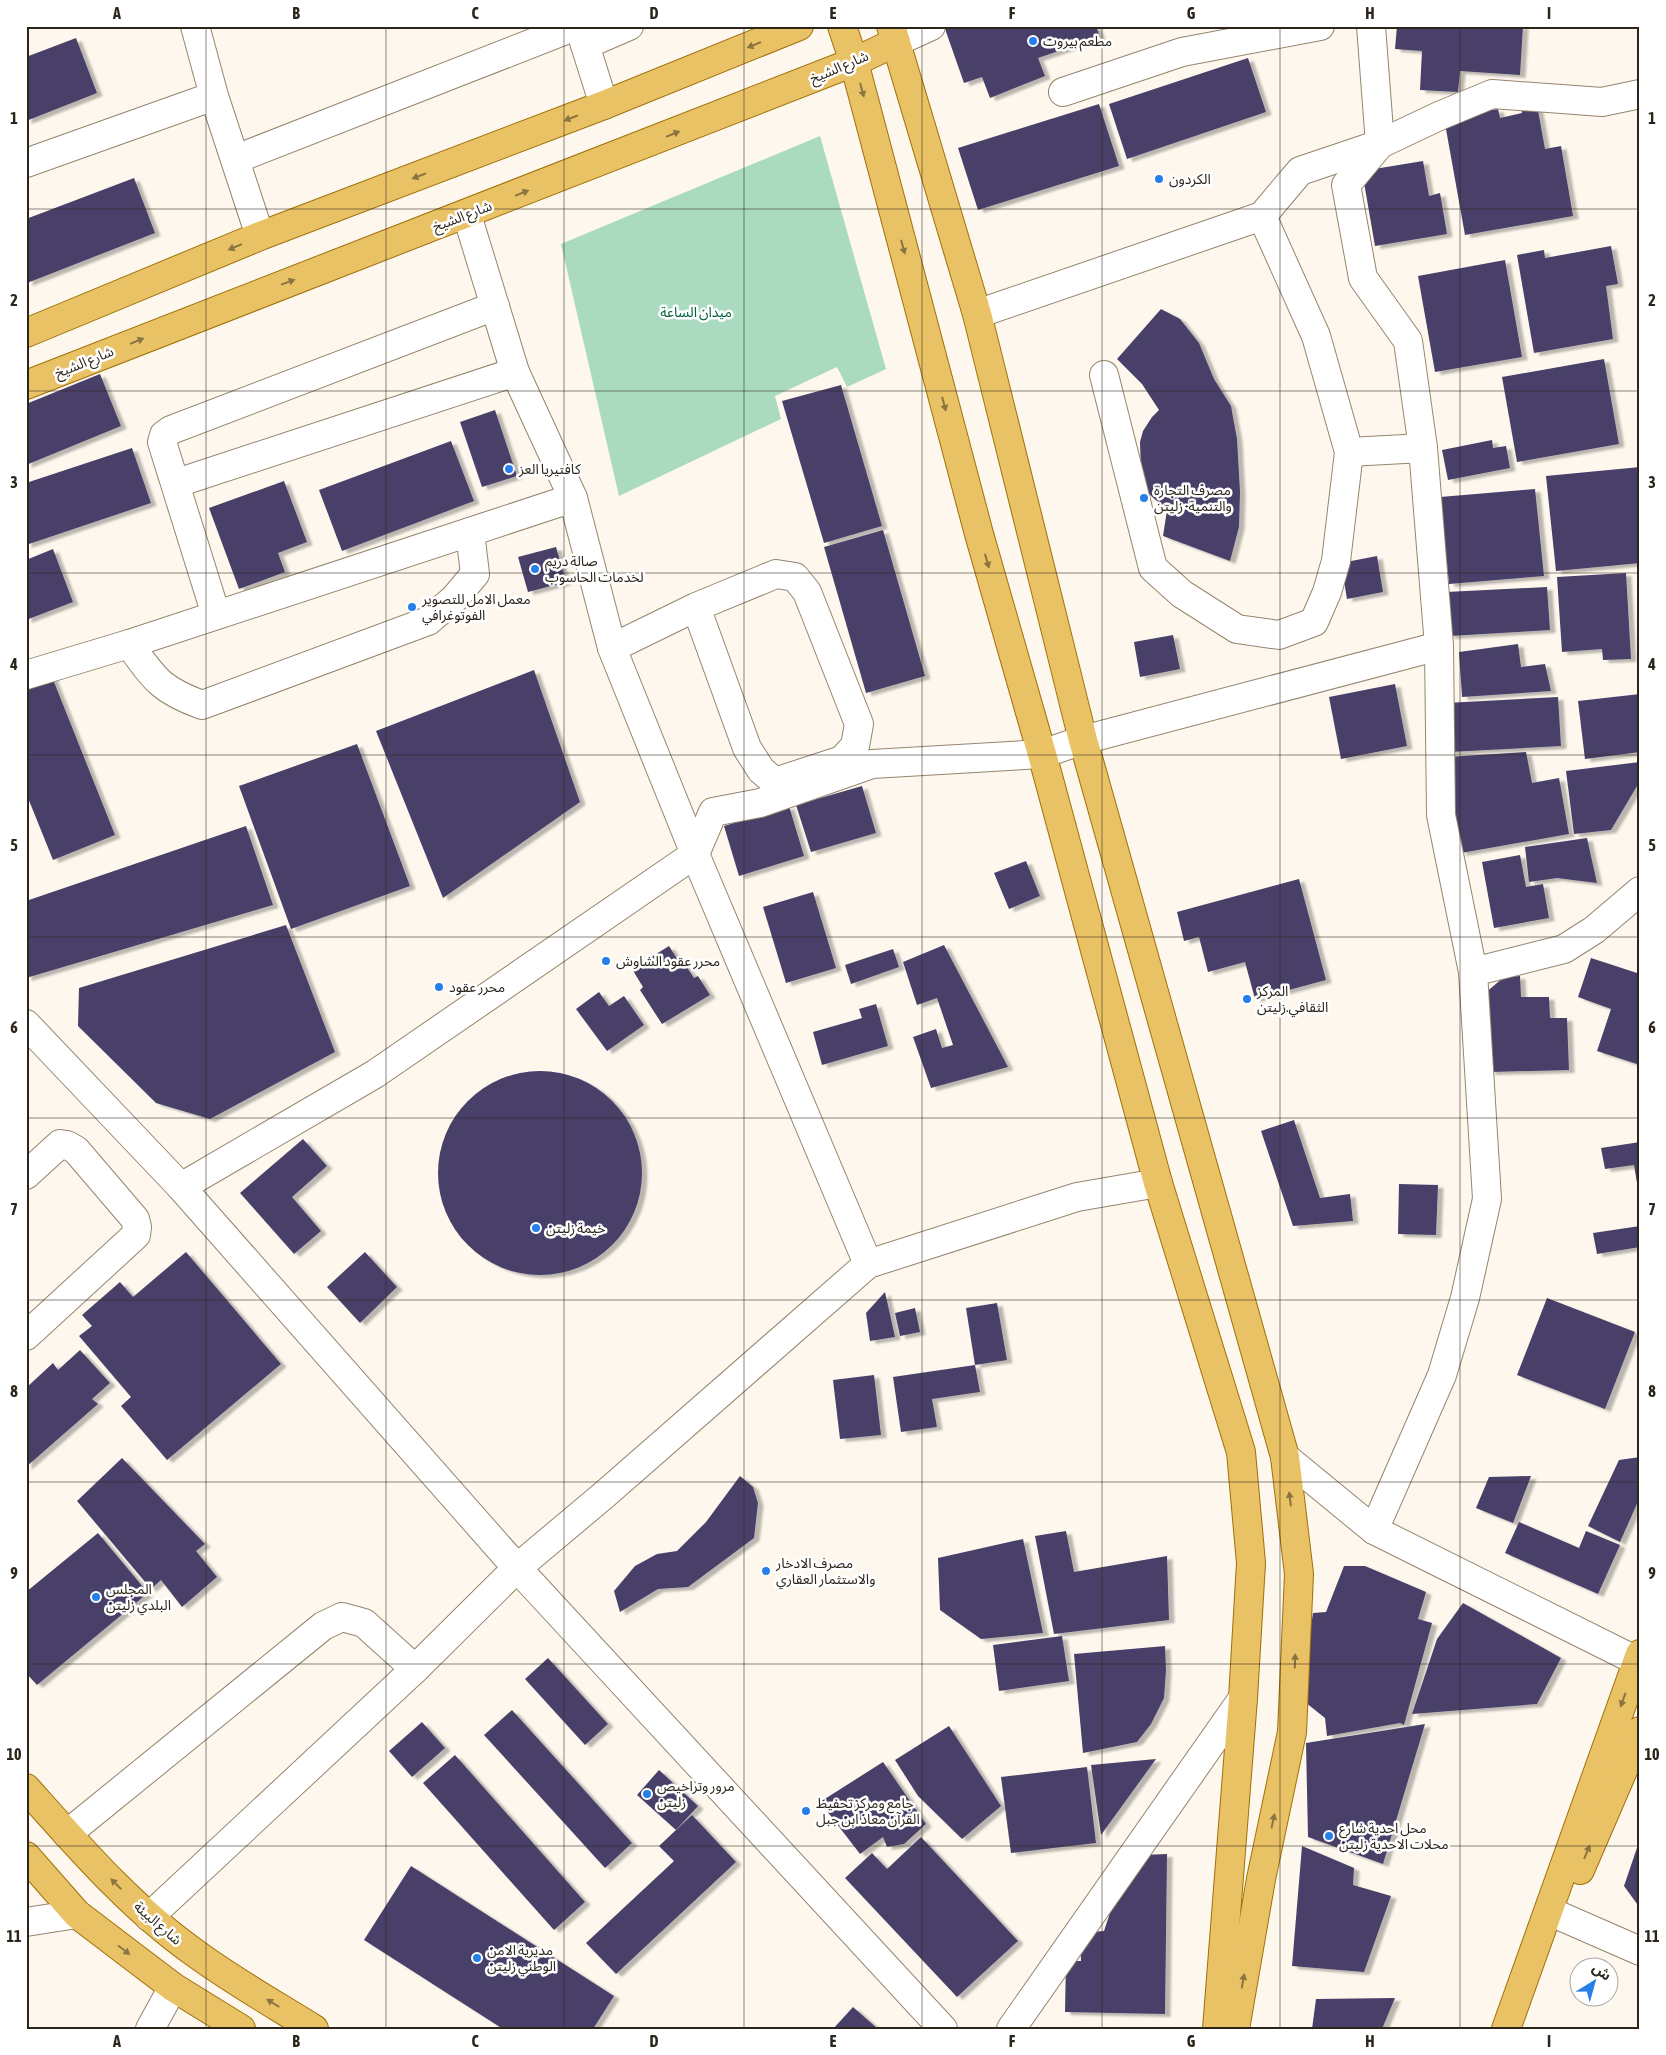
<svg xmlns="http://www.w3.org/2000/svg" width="1666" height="2055" font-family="'Asap Condensed','Noto Sans Arabic',sans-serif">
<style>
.green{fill:#aadabf}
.building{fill:#484069;filter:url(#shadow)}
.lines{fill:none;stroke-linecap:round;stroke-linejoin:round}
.minor-casing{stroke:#95856e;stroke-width:30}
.major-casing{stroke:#9e7009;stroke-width:30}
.minor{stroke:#fff;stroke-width:28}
.major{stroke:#eac266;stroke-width:28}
.oneway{fill:#8a7440}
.grid{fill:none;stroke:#2b251b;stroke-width:1;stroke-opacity:0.55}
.poi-dot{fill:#267ee8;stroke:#fff;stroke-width:2}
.labels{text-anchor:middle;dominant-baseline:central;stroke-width:5;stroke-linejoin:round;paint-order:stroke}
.poi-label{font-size:14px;fill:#2b251b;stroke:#fff;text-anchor:start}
.street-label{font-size:14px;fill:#2b251b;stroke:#fff}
.park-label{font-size:14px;fill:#005e3a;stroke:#fff}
.neatline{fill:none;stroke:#2b251b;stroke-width:2}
.grid-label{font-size:16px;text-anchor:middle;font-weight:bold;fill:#2b251b}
</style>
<defs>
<filter id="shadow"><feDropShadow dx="5.5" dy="3" stdDeviation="1" flood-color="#0004"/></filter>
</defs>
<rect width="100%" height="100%" fill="#fef7ed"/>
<path class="green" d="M 820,136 L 886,369 L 847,387 L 837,367 L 775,396 L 781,419 L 619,496 L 561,244 Z"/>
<g class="building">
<path d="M 944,26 L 1096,26 L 1100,37 L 1038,58 L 1045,76 L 990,98 L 982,77 L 964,83 Z"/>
<path d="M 1397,26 L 1523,26 L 1520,75 L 1460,71 L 1458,92 L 1420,90 L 1422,51 L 1395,49 Z"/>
<path d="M 76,38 L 97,93 L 26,121 L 26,57 Z"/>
<path d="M 1248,58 L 1266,112 L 1127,159 L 1109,104 Z"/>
<path d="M 1099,104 L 1119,166 L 978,210 L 958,148 Z"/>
<path d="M 1537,105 L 1545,149 L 1561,146 L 1573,216 L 1465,235 L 1444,118 L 1498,109 L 1500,118 L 1522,113 L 1521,108 Z"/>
<path d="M 1423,161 L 1429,196 L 1440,193 L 1447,234 L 1375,246 L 1362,171 Z"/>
<path d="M 134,178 L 155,233 L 27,283 L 26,219 Z"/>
<path d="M 1611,246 L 1618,284 L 1606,286 L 1613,339 L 1534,353 L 1517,255 L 1544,250 L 1545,258 Z"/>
<path d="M 1505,260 L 1522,357 L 1435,372 L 1418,276 Z"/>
<path d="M 1161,309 L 1180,319 L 1199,343 L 1214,379 L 1231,406 L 1237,439 L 1240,492 L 1239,527 L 1230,561 L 1163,536 L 1167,510 L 1149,494 L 1141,472 L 1140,442 L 1143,431 L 1152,417 L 1159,410 L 1142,384 L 1117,359 Z"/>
<path d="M 1604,359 L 1619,444 L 1517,462 L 1502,377 Z"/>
<path d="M 100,374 L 121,426 L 26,465 L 26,404 Z"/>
<path d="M 841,385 L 882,526 L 824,543 L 782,401 Z"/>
<path d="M 495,410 L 517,476 L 482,487 L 460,422 Z"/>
<path d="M 1492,440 L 1493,448 L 1506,446 L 1510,468 L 1448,480 L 1442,450 Z"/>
<path d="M 451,441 L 474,501 L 342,551 L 319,490 Z"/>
<path d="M 132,448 L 151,503 L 26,545 L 26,483 Z"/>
<path d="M 1640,467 L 1640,563 L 1556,571 L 1546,476 Z"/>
<path d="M 284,481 L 307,542 L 278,553 L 285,572 L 239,589 L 209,508 Z"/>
<path d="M 1535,489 L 1544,576 L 1449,584 L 1440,497 Z"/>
<path d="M 883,530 L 925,676 L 866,693 L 824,547 Z"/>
<path d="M 556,547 L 566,582 L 528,592 L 518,557 Z"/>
<path d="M 53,549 L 73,602 L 26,620 L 26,560 Z"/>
<path d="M 1377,556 L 1383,592 L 1347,599 L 1341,563 Z"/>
<path d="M 1626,573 L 1631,659 L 1603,660 L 1602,649 L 1562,652 L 1557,577 Z"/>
<path d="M 1547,587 L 1550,630 L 1449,636 L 1446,592 Z"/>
<path d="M 1173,635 L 1180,669 L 1140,677 L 1134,642 Z"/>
<path d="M 1518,644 L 1521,667 L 1545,664 L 1551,691 L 1462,697 L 1459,652 Z"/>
<path d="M 534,670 L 580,802 L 443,898 L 376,731 Z"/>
<path d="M 50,672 L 115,835 L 53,860 L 26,793 L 26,681 Z"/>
<path d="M 1395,684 L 1407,746 L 1341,759 L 1329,697 Z"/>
<path d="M 1640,694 L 1640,752 L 1585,759 L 1578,701 Z"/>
<path d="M 1558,697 L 1561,746 L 1449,752 L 1446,703 Z"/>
<path d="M 357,744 L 410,886 L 291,929 L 239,786 Z"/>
<path d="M 1526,752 L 1532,783 L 1559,778 L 1569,834 L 1461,853 L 1446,757 Z"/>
<path d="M 1640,762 L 1640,781 L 1611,830 L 1574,834 L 1566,771 Z"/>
<path d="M 862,786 L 876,833 L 811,852 L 796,805 Z"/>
<path d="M 789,806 L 804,856 L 739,876 L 724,826 Z"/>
<path d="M 246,826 L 273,905 L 26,978 L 26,901 Z"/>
<path d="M 1587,838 L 1597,883 L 1557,878 L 1529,882 L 1525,847 Z"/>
<path d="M 1520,855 L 1526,887 L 1543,884 L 1549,918 L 1494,928 L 1482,862 Z"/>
<path d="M 1026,861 L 1040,896 L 1009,909 L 994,873 Z"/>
<path d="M 1299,879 L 1326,980 L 1255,999 L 1245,962 L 1208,972 L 1199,937 L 1184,941 L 1177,912 Z"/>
<path d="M 813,892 L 836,968 L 786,983 L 763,907 Z"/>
<path d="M 286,925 L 335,1052 L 210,1119 L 156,1103 L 78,1026 L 79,988 Z"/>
<path d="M 944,945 L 1008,1067 L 931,1088 L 913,1037 L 936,1029 L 942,1048 L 953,1045 L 937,998 L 917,1005 L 903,962 Z"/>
<path d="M 669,946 L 681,965 L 684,963 L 694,978 L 698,976 L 710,995 L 662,1024 L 640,990 L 643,987 L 632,969 Z"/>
<path d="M 893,949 L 899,967 L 851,984 L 845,965 Z"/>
<path d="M 1591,958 L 1640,974 L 1640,1065 L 1597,1051 L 1611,1009 L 1578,997 Z"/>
<path d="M 1520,976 L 1521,997 L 1549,997 L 1550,1018 L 1567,1018 L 1569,1070 L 1490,1072 L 1484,994 L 1504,977 Z"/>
<path d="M 599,992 L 609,1006 L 624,996 L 644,1025 L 607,1051 L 576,1009 Z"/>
<path d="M 876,1004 L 888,1046 L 822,1065 L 813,1032 L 862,1018 L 859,1009 Z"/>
<circle cx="540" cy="1173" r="102"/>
<path d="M 1294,1120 L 1320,1198 L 1350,1194 L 1353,1221 L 1293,1226 L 1261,1131 Z"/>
<path d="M 303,1139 L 327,1166 L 292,1197 L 321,1231 L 294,1254 L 240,1193 Z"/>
<path d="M 1640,1142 L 1640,1195 L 1639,1195 L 1634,1165 L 1605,1169 L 1601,1148 Z"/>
<path d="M 1399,1184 L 1438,1185 L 1436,1235 L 1398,1234 Z"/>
<path d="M 1640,1226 L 1640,1247 L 1597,1254 L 1593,1233 Z"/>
<path d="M 186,1252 L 281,1364 L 167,1460 L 121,1406 L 131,1397 L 79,1336 L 92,1326 L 82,1315 L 120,1282 L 133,1297 Z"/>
<path d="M 365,1252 L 397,1287 L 360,1323 L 327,1287 Z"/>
<path d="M 885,1292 L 895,1337 L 870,1341 L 866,1313 Z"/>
<path d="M 1547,1298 L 1635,1332 L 1605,1409 L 1517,1375 Z"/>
<path d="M 997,1303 L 1007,1360 L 975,1365 L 966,1308 Z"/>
<path d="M 915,1308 L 920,1332 L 900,1336 L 895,1313 Z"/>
<path d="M 80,1350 L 110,1383 L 92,1399 L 98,1404 L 26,1467 L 26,1388 L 53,1363 L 58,1370 Z"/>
<path d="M 975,1365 L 980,1392 L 932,1399 L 937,1427 L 901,1432 L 893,1377 Z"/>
<path d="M 874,1375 L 881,1435 L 840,1439 L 833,1380 Z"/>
<path d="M 1640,1457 L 1640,1497 L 1620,1542 L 1588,1526 L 1619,1460 Z"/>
<path d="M 122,1458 L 205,1544 L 196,1551 L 217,1577 L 182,1607 L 161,1580 L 151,1589 L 77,1501 Z"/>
<path d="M 740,1476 L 753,1487 L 758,1503 L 754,1538 L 688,1587 L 658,1589 L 620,1612 L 614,1591 L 635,1566 L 657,1554 L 677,1551 L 706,1522 Z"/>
<path d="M 1531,1476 L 1513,1523 L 1476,1508 L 1489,1477 Z"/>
<path d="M 1519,1522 L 1579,1548 L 1586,1531 L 1620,1545 L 1598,1594 L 1505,1553 Z"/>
<path d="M 1066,1531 L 1074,1572 L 1167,1556 L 1169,1620 L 1054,1634 L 1035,1536 Z"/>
<path d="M 98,1533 L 148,1593 L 37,1685 L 26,1673 L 26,1592 Z"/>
<path d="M 1023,1539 L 1043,1633 L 981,1639 L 940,1610 L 938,1558 Z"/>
<path d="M 1344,1566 L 1365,1566 L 1426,1592 L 1418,1619 L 1432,1623 L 1404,1725 L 1400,1723 L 1327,1736 L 1325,1718 L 1300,1698 L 1313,1613 L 1326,1612 Z"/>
<path d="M 1463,1603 L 1561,1658 L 1537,1704 L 1412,1714 L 1437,1639 Z"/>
<path d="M 1062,1636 L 1069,1681 L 999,1691 L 993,1645 Z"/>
<path d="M 1165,1646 L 1166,1670 L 1164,1698 L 1151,1724 L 1137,1742 L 1083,1753 L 1074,1654 Z"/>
<path d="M 548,1658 L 608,1724 L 585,1745 L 525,1679 Z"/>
<path d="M 512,1710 L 632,1843 L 605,1868 L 484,1735 Z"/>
<path d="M 422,1722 L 445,1748 L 412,1777 L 389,1751 Z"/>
<path d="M 1425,1724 L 1383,1864 L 1308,1837 L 1306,1743 Z"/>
<path d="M 949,1726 L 1001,1806 L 962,1839 L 918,1796 L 895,1760 Z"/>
<path d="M 455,1755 L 585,1902 L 554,1930 L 423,1783 Z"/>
<path d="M 1156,1759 L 1101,1835 L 1091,1765 Z"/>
<path d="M 883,1762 L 926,1824 L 904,1844 L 887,1847 L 883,1837 L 860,1854 L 820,1802 Z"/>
<path d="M 1087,1767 L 1096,1843 L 1011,1853 L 1001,1777 Z"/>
<path d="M 659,1770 L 698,1806 L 676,1830 L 637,1795 Z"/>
<path d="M 692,1815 L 736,1862 L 616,1974 L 586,1943 L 674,1861 L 659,1846 Z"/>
<path d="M 921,1837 L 1018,1941 L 957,1997 L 845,1878 L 872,1853 L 887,1869 Z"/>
<path d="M 1640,1839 L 1640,1908 L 1624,1886 Z"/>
<path d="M 1302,1846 L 1354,1868 L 1353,1885 L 1391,1896 L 1364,1972 L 1292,1966 Z"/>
<path d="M 1167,1854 L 1165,2014 L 1065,2012 L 1066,1961 L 1081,1961 L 1080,1933 L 1104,1931 L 1111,1910 L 1142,1855 Z"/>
<path d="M 411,1866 L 614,1996 L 593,2029 L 503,2029 L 364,1940 Z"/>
<path d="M 1395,1998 L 1382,2029 L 1312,2029 L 1316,1999 Z"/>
<path d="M 853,2007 L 878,2029 L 833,2029 Z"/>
</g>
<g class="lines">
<g class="minor-casing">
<g id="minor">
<path d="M 195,26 L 214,96 L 260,236"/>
<path d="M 579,26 L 604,105"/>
<path d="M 1371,26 L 1380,144 L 1346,185 L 1363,278 L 1408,341 L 1423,448 L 1439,646 L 1441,815 L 1473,972 L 1487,1199 L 1465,1298 L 1442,1375 L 1374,1530"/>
<path d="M 896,42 L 931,26"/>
<path d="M 585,45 L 629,26"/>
<path d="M 1063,92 L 1182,52 L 1320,26"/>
<path d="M 236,159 L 576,26"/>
<path d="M 26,163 L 214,96"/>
<path d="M 467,215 L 515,372 L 573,498 L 612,648 L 695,854 L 868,1264"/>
<path d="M 977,314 L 1262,216 L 1300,171 L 1380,144 L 1439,116 L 1492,94 L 1602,102 L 1640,94"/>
<path d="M 1104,375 L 1153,568 L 1182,594 L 1237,629 L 1279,635 L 1314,622 L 1327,592 L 1336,561 L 1349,452 L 1316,336 L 1262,216"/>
<path d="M 1349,452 L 1423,448"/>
<path d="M 177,483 L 515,372"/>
<path d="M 216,615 L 162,442 L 164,435 L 171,430 L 495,306"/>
<path d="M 129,644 C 155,679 159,689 202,705 L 428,621 L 454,599 L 475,574 L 470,532"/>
<path d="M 612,648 L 696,607 L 776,574 L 795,577 L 807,592 L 859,724 L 855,746 L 842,760 L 775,782 L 761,770 L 747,748 L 696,607"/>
<path d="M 26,675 L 129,644 L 573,498"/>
<path d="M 1473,972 L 1564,949 L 1594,930 L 1640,891"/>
<path d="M 26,1024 L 181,1187 L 517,1568 L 943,2029"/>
<path d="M 26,1175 L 60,1144 L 67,1145 L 76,1150 L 135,1219 L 137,1227 L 136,1235 L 26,1336"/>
<path d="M 181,1187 L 375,1074 L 695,854 L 713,812 L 760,803 L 872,764 L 1042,754 L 1083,740 L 1439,646"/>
<path d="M 1285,1457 L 1374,1530 L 1637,1661"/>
<path d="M 67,1834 L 323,1626 L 342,1617 L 364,1623 L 415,1669"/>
<path d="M 1560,1916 L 1640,1951"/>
<path d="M 149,1917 L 415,1669 L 517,1568 L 604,1495 L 868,1264 L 1077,1197 L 1158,1183"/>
<path d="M 26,1922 L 77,1914"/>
<path d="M 150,2029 L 173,1987"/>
<path d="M 1011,2029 L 1243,1698"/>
</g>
</g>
<g class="major-casing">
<g id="major">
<path d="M 842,26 L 854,62 L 979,534 L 1042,754 L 1158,1183 L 1241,1452 L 1251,1563 L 1243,1698 L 1217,2029"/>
<path d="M 891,26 L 977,314 L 1083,740 L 1285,1457 L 1299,1574 L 1292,1732 L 1261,1879 L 1235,2029"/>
<path d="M 26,333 L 260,236 L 604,105 L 799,26"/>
<path d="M 26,385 C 302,276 579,171 854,62 L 896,42"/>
<path d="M 26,1788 C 78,1846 131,1908 195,1953 C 233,1981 274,2004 314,2029"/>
<path d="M 26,1856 L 77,1914 L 173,1987 L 241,2029"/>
<path d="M 1580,1870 L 1640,1731"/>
<path d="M 1506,2029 L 1640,1654"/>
</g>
</g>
<use href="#minor" class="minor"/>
<use href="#major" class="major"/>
</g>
<defs><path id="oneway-solid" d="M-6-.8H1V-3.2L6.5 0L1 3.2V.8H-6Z" transform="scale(1.25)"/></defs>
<g class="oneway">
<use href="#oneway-solid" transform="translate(754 45) rotate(158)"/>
<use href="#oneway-solid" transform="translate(862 90) rotate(75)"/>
<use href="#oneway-solid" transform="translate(571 118) rotate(159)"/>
<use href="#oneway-solid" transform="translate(673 134) rotate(-22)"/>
<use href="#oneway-solid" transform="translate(419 176) rotate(159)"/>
<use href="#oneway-solid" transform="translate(522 193) rotate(-22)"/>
<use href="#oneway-solid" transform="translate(235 247) rotate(157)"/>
<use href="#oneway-solid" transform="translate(903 247) rotate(75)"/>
<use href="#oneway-solid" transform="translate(288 282) rotate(-20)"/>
<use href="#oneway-solid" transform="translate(137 341) rotate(-22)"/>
<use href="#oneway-solid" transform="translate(944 404) rotate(75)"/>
<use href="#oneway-solid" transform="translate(987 561) rotate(74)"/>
<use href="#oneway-solid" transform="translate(1290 1499) rotate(-97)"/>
<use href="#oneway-solid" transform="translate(1295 1661) rotate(-88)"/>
<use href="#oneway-solid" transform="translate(1623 1700) rotate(110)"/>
<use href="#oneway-solid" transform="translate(1273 1821) rotate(-78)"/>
<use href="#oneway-solid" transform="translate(1587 1852) rotate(-67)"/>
<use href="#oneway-solid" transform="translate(116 1884) rotate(-135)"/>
<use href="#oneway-solid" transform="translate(124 1950) rotate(37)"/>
<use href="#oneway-solid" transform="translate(1243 1981) rotate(-80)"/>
<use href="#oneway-solid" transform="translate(273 2003) rotate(-148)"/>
</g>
<path class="grid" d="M 206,26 L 206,2029M 386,26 L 386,2029M 564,26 L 564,2029M 744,26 L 744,2029M 922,26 L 922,2029M 1102,26 L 1102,2029M 1280,26 L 1280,2029M 1460,26 L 1460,2029M 26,209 L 1640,209M 26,391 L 1640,391M 26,573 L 1640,573M 26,755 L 1640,755M 26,937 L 1640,937M 26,1118 L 1640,1118M 26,1300 L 1640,1300M 26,1482 L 1640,1482M 26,1664 L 1640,1664M 26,1846 L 1640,1846"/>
<g class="poi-dot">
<circle cx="1033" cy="41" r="5"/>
<circle cx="1159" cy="179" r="5"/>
<circle cx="509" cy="469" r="5"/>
<circle cx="1144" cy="498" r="5"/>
<circle cx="535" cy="569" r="5"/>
<circle cx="412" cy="607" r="5"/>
<circle cx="606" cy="961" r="5"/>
<circle cx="439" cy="987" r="5"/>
<circle cx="1247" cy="999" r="5"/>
<circle cx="536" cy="1228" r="5"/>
<circle cx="766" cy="1571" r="5"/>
<circle cx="96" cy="1597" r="5"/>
<circle cx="647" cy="1794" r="5"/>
<circle cx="806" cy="1811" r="5"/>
<circle cx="1329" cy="1836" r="5"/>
<circle cx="477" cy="1958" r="5"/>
</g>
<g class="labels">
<g class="poi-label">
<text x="1043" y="41">مطعم بيروت</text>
<text x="1169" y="179">الكردون</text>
<text x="519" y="469">كافتيريا العز</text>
<text x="1154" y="490">مصرف التجارة<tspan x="1154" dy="16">والتنمية- زليتن</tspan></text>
<text x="545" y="561">صالة دريم<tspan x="545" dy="16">لخدمات الحاسوب</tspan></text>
<text x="422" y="599">معمل الامل للتصوير<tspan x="422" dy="16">الفوتوغرافي</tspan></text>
<text x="616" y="961">محرر عقود الشاوش</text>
<text x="449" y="987">محرر عقود</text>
<text x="1257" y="991">المركز<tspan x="1257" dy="16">الثقافي.زليتن</tspan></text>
<text x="546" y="1228">خيمة زليتن</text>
<text x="776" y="1563">مصرف اﻻدخار<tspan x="776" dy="16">واﻻستثمار العقاري</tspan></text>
<text x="106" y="1589">المجلس<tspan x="106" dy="16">البلدي زليتن</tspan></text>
<text x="657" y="1786">مرور وتراخيص<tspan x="657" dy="16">زليتن</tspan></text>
<text x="816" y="1803">جامع ومركز تحفيظ<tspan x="816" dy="16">القرآن معاذ ابن جبل</tspan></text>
<text x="1339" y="1828">محل احدية شارع<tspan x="1339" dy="16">محلات الاحدية زليتن</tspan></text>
<text x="487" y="1950">مديرية الامن<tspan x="487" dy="16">الوطني زليتن</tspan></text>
</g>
<g class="street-label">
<text transform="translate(839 67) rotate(-23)">شارع الشيخ</text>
<text transform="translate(462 216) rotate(-21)">شارع الشيخ</text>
<text transform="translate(84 362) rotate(-22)">شارع الشيخ</text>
<text transform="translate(158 1923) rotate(41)">شارع البيئة</text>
</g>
<g class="park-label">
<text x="696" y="312">ميدان الساعة</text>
</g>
</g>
<rect width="1666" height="2055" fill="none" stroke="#ffffff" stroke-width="55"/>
<g transform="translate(1594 1982) rotate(37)"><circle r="24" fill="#ffffff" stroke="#aaa8a4"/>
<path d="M0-4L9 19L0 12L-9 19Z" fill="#267ee8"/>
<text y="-8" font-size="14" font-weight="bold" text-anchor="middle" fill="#2b251b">ش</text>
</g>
<rect x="28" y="28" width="1610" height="2000" class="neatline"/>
<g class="grid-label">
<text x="117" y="19">A</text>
<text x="296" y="19">B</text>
<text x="475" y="19">C</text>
<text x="654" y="19">D</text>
<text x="833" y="19">E</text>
<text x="1012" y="19">F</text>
<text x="1191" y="19">G</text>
<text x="1370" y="19">H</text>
<text x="1549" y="19">I</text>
<text x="14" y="124">1</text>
<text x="1652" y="124">1</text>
<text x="14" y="306">2</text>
<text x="1652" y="306">2</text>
<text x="14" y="488">3</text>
<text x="1652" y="488">3</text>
<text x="14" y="670">4</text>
<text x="1652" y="670">4</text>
<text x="14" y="851">5</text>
<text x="1652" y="851">5</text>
<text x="14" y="1033">6</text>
<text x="1652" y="1033">6</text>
<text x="14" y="1215">7</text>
<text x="1652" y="1215">7</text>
<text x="14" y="1397">8</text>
<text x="1652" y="1397">8</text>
<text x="14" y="1579">9</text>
<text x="1652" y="1579">9</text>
<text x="14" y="1760">10</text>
<text x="1652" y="1760">10</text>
<text x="14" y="1942">11</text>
<text x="1652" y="1942">11</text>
<text x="117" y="2047">A</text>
<text x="296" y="2047">B</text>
<text x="475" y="2047">C</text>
<text x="654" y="2047">D</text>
<text x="833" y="2047">E</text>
<text x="1012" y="2047">F</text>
<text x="1191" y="2047">G</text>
<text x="1370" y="2047">H</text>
<text x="1549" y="2047">I</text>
</g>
</svg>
